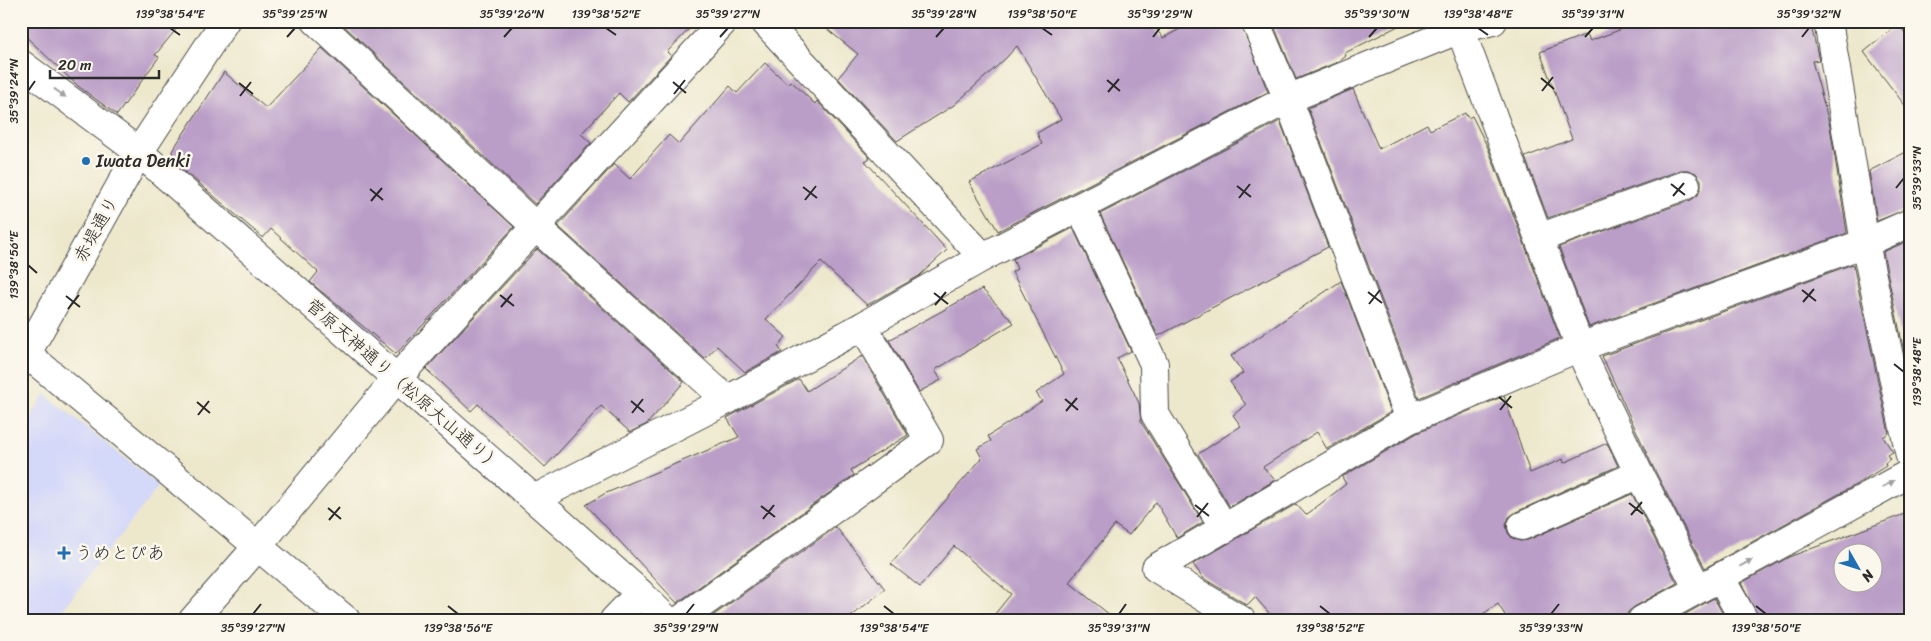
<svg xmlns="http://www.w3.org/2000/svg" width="1931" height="641" font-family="Sriracha,'Klee One',sans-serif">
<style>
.built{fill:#d4d8f9}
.building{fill:#ba9ec7;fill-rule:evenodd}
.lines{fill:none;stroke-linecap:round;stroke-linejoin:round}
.minor-casing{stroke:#484743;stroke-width:30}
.major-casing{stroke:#484743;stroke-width:30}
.minor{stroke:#fff;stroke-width:28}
.major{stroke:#fff;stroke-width:28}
.oneway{fill:#a0a0a0}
.ticks{fill:none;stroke:#2b2b2b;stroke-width:2}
.poi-dot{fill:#1f6fb2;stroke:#fbf7ec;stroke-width:2}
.labels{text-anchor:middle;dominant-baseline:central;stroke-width:5;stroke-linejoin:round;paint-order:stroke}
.poi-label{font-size:18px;fill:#2b2b2b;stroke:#fbf7ec;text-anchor:start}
.street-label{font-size:18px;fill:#2b2b2b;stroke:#fbf7ec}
.neatline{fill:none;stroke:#2b2b2b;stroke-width:2}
.ticks-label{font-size:12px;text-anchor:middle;fill:#2b2b2b}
</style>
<rect width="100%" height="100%" fill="#fbf7ec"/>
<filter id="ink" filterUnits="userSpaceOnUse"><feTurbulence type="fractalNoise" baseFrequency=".02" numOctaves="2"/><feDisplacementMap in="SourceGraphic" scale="10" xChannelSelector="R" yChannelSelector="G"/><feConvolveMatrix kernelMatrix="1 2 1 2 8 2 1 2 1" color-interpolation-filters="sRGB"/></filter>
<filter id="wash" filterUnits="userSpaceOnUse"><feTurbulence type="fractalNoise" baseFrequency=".0096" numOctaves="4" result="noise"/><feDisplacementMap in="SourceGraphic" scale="20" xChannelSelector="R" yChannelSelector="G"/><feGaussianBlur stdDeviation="1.12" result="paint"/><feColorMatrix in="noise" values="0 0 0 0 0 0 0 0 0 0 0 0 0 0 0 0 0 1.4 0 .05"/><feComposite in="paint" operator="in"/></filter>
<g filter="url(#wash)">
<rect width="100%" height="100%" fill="#ede8cc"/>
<path class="built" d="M 45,394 L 159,486 L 54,620 L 21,620 L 21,434 Z"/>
<g id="blocks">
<g class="building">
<path d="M 21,21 L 183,21 L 155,55 L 159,57 L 117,115 L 78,86 L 21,32 Z"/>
<path d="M 345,21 L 697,21 L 667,52 L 671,56 L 628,102 L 619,93 L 581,134 L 591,143 L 535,204 L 342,24 Z"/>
<path d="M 817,21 L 1150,21 L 1163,38 L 1195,21 L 1240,21 L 1268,92 L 998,231 L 969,182 L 1042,144 L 1037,133 L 1061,119 L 1017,46 L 1005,59 L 954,105 L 897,141 L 838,78 L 858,54 Z"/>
<path d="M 1272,21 L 1408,21 L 1345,53 L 1346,56 L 1340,61 L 1296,79 Z"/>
<path d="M 1643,21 L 1810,21 L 1819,60 L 1812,61 L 1830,126 L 1847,233 L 1589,327 L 1559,247 L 1691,200 L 1698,195 L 1701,187 L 1701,180 L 1696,173 L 1688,170 L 1681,170 L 1548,218 L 1525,157 L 1572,139 L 1540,52 L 1587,34 L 1590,41 Z"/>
<path d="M 1898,24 L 1910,39 L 1910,112 L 1864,52 Z"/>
<path d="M 322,48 L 514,227 L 396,354 L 310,282 L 318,272 L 271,229 L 263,238 L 173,161 L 172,151 L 224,72 L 266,108 Z"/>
<path d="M 765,63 L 788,84 L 791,81 L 815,104 L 817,101 L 870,158 L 865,161 L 947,250 L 919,276 L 867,305 L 821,262 L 766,319 L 786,337 L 778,346 L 782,352 L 745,372 L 717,346 L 705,359 L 558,226 L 614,164 L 630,179 L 669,135 L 679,144 L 730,86 L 737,93 Z"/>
<path d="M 1353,89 L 1379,149 L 1427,124 L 1430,130 L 1465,113 L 1468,118 L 1472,116 L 1488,148 L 1560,338 L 1419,398 L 1308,108 Z"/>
<path d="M 1280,121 L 1328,247 L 1158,336 L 1100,214 Z"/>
<path d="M 1910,150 L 1910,208 L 1877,221 L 1869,171 Z"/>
<path d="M 1073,228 L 1131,351 L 1117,358 L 1139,403 L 1141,422 L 1203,522 L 1177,538 L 1156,502 L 1129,535 L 1115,525 L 1069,582 L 1116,620 L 990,620 L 1011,594 L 954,546 L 920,587 L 891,564 L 982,458 L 977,449 L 991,441 L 988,436 L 1042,401 L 1036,393 L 1064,374 L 1012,272 L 1017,269 L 1013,259 Z"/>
<path d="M 1910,240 L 1910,359 L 1906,361 L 1883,252 Z"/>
<path d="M 537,249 L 684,382 L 647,424 L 630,432 L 601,406 L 545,467 L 478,404 L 471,411 L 426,369 Z"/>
<path d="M 1853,264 L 1889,433 L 1883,437 L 1893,452 L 1887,455 L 1890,459 L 1885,463 L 1886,466 L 1857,484 L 1705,568 L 1653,467 L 1602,356 Z"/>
<path d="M 1341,281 L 1391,412 L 1327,449 L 1317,432 L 1263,467 L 1275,480 L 1230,507 L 1198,454 L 1241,426 L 1233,415 L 1246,405 L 1230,382 L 1243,373 L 1231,356 Z"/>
<path d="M 982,289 L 1014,323 L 935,370 L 941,380 L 919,392 L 889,340 Z"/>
<path d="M 862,356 L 908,435 L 851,470 L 854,475 L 677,603 L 586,505 L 604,494 L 739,437 L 727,418 L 799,379 L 807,391 Z"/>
<path d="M 1504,396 L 1530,473 L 1563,459 L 1564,463 L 1607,443 L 1618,466 L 1516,512 L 1509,517 L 1506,525 L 1508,533 L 1512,538 L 1520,541 L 1528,540 L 1632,494 L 1677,583 L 1634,607 L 1628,612 L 1626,620 L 1508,620 L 1498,604 L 1474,620 L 1275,620 L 1255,597 L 1247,605 L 1203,578 L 1193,564 L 1296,504 L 1306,515 L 1346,484 L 1342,477 L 1417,433 Z"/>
<path d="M 1910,512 L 1910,620 L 1760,620 L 1741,583 L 1789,557 ZM 1844,554 L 1874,554 L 1874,584 L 1844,584 Z"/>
<path d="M 836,527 L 885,589 L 847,620 L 707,620 Z"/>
<path d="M 1714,598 L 1726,620 L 1675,620 Z"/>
</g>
</g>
</g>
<g filter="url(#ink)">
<use href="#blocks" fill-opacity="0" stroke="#484743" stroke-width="1"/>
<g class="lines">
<g class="minor-casing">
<g id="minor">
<path d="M 316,21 L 536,227 L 727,400"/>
<path d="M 764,21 L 983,257"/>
<path d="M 1255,21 L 1288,99 L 1410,419"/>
<path d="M 1828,21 L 1865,243 L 1910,456"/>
<path d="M 1460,29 L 1586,363 L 1639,474 L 1698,589"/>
<path d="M 1080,207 L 1154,364 L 1155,414 L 1225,529"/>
<path d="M 1539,238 L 1686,185"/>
<path d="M 27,354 L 346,620"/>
<path d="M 21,364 L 139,152 L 534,499 L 640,593 L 667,620"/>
<path d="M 534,499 L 727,400 L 863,326 L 983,257 L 1288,99 L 1460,29 L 1493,21"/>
<path d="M 1522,526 L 1639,474"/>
<path d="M 1720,577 L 1744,620"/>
<path d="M 193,620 L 258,546 L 396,379 L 724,21"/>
<path d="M 614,620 L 640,593"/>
<path d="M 680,620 L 929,440 L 863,326"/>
<path d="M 1241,620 L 1156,568 L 1410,419 L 1580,347 L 1865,243 L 1910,223"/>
<path d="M 1642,620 L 1910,473"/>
</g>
</g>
<g class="major-casing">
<path id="major" d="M 21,64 L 139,152 L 225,21"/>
</g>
<use href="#minor" class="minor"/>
<use href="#major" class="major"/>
</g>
<defs><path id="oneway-solid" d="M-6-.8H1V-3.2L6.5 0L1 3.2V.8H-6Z" transform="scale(1.25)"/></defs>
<g class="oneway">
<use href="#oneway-solid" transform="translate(60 93) rotate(36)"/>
<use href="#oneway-solid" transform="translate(1888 484) rotate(-29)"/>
<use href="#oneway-solid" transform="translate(1746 563) rotate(-29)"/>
</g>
</g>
<path class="ticks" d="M 170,28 L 180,35M 606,28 L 616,35M 1042,28 L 1052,35M 1478,28 L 1488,35M 287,37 L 295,28M 504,37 L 512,28M 720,37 L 728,28M 936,37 L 944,28M 1153,37 L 1160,28M 1369,37 L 1377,28M 1585,37 L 1593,28M 1802,37 L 1809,28M 1541,78 L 1554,89M 1107,80 L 1120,91M 673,82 L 686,93M 239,83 L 253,94M 28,91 L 35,81M 1542,91 L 1553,77M 1108,92 L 1119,79M 674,94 L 685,80M 240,96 L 251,82M 1671,184 L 1685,195M 1237,186 L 1251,197M 803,187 L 817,198M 1896,188 L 1904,178M 370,189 L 383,200M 1673,196 L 1684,183M 1239,198 L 1250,184M 805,200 L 816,186M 371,201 L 382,188M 28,265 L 37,273M 1802,290 L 1816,301M 1368,292 L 1382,303M 934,293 L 948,304M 500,295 L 514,306M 66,296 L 80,307M 1803,302 L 1814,289M 1369,304 L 1380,290M 935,305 L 946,292M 501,307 L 512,294M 68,309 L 79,295M 1894,364 L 1904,372M 1499,397 L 1512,408M 1065,399 L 1078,410M 631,401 L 644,412M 197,402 L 210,413M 1500,410 L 1511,396M 1066,411 L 1077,398M 632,413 L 643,399M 198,415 L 209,401M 1629,503 L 1643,514M 1195,505 L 1209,516M 761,506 L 775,517M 328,508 L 341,519M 1631,515 L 1642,502M 1197,517 L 1208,503M 763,519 L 774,505M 329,520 L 340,507M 448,606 L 458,614M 884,606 L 894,614M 1320,606 L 1330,614M 1756,606 L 1766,614M 253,614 L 261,604M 686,614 L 694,604M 1119,614 L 1126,604M 1551,614 L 1559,604"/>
<g class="poi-dot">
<circle cx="86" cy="161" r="5"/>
<path d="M61.5 545.5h5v5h5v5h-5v5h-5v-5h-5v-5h5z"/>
</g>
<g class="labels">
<g class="poi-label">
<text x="96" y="161">Iwata Denki</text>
<text x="75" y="553">うめとぴあ</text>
</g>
<g class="street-label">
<text transform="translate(96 229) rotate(-61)">赤堤通り</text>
<text transform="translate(404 385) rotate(41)">菅原天神通り（松原大山通り）</text>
</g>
</g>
<rect width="1931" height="641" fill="none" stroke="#fbf7ec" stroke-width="55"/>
<g transform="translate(1858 568) rotate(129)"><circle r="24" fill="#fbf7ec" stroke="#a8a59f"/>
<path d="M0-4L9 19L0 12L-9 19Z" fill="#1f6fb2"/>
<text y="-8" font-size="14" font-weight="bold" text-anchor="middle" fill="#2b2b2b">N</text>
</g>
<path d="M50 70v8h109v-8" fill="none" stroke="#2b2b2b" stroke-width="2.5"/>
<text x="58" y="70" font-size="15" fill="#2b2b2b" stroke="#fbf7ec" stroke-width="4" paint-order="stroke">20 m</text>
<rect x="28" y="28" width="1876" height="586" class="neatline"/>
<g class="ticks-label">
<text x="170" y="18">139°38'54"E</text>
<text x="295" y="18">35°39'25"N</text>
<text x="512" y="18">35°39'26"N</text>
<text x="606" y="18">139°38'52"E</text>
<text x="728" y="18">35°39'27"N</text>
<text x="944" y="18">35°39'28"N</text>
<text x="1042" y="18">139°38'50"E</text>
<text x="1160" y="18">35°39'29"N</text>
<text x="1377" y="18">35°39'30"N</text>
<text x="1478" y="18">139°38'48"E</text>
<text x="1593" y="18">35°39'31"N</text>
<text x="1809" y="18">35°39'32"N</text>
<text transform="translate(14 91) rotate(-90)" y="4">35°39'24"N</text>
<text transform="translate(1917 178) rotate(-90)" y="4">35°39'33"N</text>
<text transform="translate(14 265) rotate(-90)" y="4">139°38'56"E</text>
<text transform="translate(1917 372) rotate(-90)" y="4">139°38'48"E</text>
<text x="253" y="632">35°39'27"N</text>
<text x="458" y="632">139°38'56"E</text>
<text x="686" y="632">35°39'29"N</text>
<text x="894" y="632">139°38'54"E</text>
<text x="1119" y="632">35°39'31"N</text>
<text x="1330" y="632">139°38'52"E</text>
<text x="1551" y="632">35°39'33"N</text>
<text x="1766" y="632">139°38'50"E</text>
</g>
</svg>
